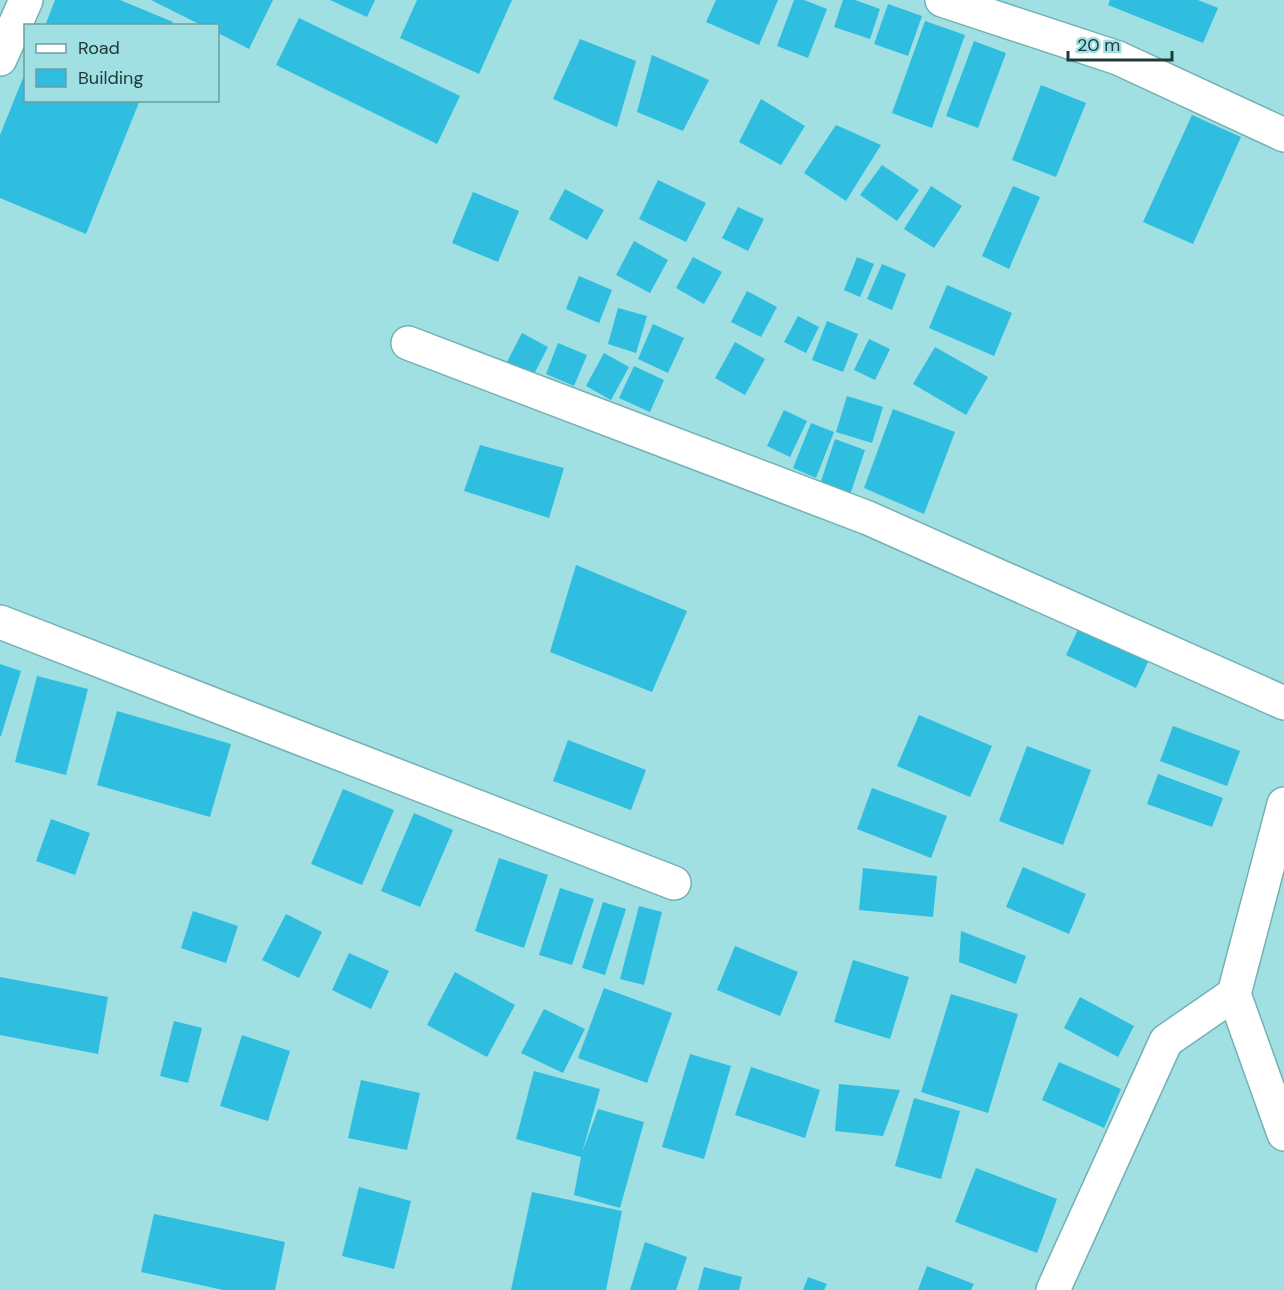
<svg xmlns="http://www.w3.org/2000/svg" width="1284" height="1290" font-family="'DM Sans',sans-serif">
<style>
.building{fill:#2fbde0}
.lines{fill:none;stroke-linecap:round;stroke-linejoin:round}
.minor-casing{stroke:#72b1b4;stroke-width:36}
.tertiary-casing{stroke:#72b1b4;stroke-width:36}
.minor{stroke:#fff;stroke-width:33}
.tertiary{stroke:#fff;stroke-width:33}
</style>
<rect width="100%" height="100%" fill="#a0e0e3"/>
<g class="building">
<path d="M 55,0 L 120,0 L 173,22 L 171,26 L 45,26 Z"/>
<path d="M 151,0 L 273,0 L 249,49 L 218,33 L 218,26 L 203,26 Z"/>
<path d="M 330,0 L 375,0 L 367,17 Z"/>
<path d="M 417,0 L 512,0 L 479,74 L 400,38 Z"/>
<path d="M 716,0 L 778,0 L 759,45 L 706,22 Z"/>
<path d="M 794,0 L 804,0 L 827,9 L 808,58 L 777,46 Z"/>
<path d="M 843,0 L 855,0 L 880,9 L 870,39 L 834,27 Z"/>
<path d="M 1110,0 L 1198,0 L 1218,8 L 1203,43 L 1108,5 Z"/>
<path d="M 888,4 L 922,16 L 908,56 L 874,44 Z"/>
<path d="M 299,18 L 460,96 L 437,144 L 276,65 Z"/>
<path d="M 925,21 L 965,35 L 932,128 L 892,113 Z"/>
<path d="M 580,39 L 636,61 L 617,127 L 553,99 Z"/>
<path d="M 974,41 L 1006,53 L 978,128 L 946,116 Z"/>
<path d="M 652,55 L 709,80 L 683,131 L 637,112 Z"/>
<path d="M 25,73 L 26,100 L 140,100 L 86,234 L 0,198 L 0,135 Z"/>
<path d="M 1041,85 L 1086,103 L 1056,177 L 1012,160 Z"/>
<path d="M 761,99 L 805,126 L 781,165 L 739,142 Z"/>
<path d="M 1192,115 L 1241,137 L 1193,244 L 1143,222 Z"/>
<path d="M 836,125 L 881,145 L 846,201 L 804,173 Z"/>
<path d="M 882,165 L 919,190 L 897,221 L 860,195 Z"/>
<path d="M 658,180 L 706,203 L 686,242 L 639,219 Z"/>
<path d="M 931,186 L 962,206 L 934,248 L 904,229 Z"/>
<path d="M 1013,186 L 1040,197 L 1009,269 L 982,256 Z"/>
<path d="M 565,189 L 604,210 L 587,240 L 549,219 Z"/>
<path d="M 473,192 L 519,211 L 498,262 L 452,243 Z"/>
<path d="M 738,207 L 764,219 L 748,251 L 722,238 Z"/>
<path d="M 634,241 L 668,260 L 650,293 L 616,275 Z"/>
<path d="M 693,257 L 722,272 L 704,304 L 676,288 Z"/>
<path d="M 857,257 L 874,264 L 860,297 L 844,290 Z"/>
<path d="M 882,264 L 906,274 L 892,310 L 867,299 Z"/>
<path d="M 579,276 L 612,290 L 599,323 L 566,309 Z"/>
<path d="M 947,285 L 1012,313 L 994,356 L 929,328 Z"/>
<path d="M 747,291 L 777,307 L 761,337 L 731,322 Z"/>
<path d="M 618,308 L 647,316 L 636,353 L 608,344 Z"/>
<path d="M 798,316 L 819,327 L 806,353 L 784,342 Z"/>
<path d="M 827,321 L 858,334 L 843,372 L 812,360 Z"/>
<path d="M 653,324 L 684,338 L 668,373 L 638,359 Z"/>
<path d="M 522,333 L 548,347 L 533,376 L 507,362 Z"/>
<path d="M 869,339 L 890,349 L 875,380 L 854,370 Z"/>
<path d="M 735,342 L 765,359 L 745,395 L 715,378 Z"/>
<path d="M 558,343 L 587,355 L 574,386 L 546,374 Z"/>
<path d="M 935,347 L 988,377 L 966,415 L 913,384 Z"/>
<path d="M 604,353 L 629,367 L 611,400 L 586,386 Z"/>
<path d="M 634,366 L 664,380 L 650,412 L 619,398 Z"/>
<path d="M 847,396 L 883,407 L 872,443 L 836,432 Z"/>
<path d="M 893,409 L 955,432 L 924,514 L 864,488 Z"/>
<path d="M 784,410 L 807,421 L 790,457 L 767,446 Z"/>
<path d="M 811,423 L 834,432 L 816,478 L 793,468 Z"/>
<path d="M 835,439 L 865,450 L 850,495 L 820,484 Z"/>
<path d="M 480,445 L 564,468 L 549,518 L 464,491 Z"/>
<path d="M 576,565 L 687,611 L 652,692 L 550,652 Z"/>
<path d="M 1084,617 L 1153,651 L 1136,688 L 1066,655 Z"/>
<path d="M 0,664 L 21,671 L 1,736 L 0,736 Z"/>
<path d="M 37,676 L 88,689 L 66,775 L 15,762 Z"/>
<path d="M 117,711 L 231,744 L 210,817 L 97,785 Z"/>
<path d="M 919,715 L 992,746 L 970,797 L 897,766 Z"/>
<path d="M 1173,726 L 1240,751 L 1227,786 L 1160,761 Z"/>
<path d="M 568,740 L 646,770 L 631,810 L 553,781 Z"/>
<path d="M 1027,746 L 1091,770 L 1063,845 L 999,821 Z"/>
<path d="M 1158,774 L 1223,798 L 1212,827 L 1147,804 Z"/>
<path d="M 872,788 L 947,816 L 931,858 L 857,829 Z"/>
<path d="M 343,789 L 394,810 L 362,885 L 311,864 Z"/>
<path d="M 414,813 L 453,830 L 420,907 L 381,891 Z"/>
<path d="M 51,819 L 90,833 L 75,875 L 36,861 Z"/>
<path d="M 499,858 L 548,875 L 524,948 L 475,931 Z"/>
<path d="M 1023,867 L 1086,894 L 1069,934 L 1006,907 Z"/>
<path d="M 863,868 L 937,876 L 933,917 L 859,910 Z"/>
<path d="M 560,888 L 594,899 L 572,965 L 539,955 Z"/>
<path d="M 603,902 L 626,909 L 605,975 L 582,968 Z"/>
<path d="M 639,906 L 662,912 L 644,985 L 620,979 Z"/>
<path d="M 193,911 L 238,926 L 226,963 L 181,948 Z"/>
<path d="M 286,914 L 322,932 L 299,978 L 262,960 Z"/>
<path d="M 961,931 L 1026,956 L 1016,984 L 959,962 Z"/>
<path d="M 735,946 L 798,972 L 780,1016 L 717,990 Z"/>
<path d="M 349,953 L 389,971 L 371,1009 L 332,990 Z"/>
<path d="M 853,960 L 909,977 L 890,1039 L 834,1022 Z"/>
<path d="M 455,972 L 515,1005 L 487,1057 L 427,1025 Z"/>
<path d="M 0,977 L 108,997 L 98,1054 L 0,1035 Z"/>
<path d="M 604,988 L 672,1013 L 647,1083 L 578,1058 Z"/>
<path d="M 951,994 L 1018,1014 L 988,1113 L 921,1092 Z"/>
<path d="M 1080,997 L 1134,1026 L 1118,1057 L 1064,1028 Z"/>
<path d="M 544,1009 L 585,1029 L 563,1073 L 521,1053 Z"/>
<path d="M 174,1021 L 202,1028 L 188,1083 L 160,1076 Z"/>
<path d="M 242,1035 L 290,1051 L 268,1121 L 220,1106 Z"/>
<path d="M 690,1054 L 731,1066 L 704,1159 L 662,1147 Z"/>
<path d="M 1059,1062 L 1121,1089 L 1104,1128 L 1042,1100 Z"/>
<path d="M 751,1067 L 820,1090 L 805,1138 L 735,1115 Z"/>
<path d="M 534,1071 L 600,1089 L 582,1153 L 598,1109 L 644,1122 L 620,1208 L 574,1195 L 581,1157 L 516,1139 Z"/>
<path d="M 361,1080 L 420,1093 L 407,1150 L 348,1138 Z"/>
<path d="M 839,1084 L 900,1090 L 883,1136 L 835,1131 Z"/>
<path d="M 914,1098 L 960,1111 L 941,1179 L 895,1166 Z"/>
<path d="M 976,1168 L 1057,1199 L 1037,1253 L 955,1222 Z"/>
<path d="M 359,1187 L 411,1201 L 394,1269 L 342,1256 Z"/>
<path d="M 532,1192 L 622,1211 L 606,1290 L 511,1290 Z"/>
<path d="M 154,1214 L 285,1242 L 275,1290 L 223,1290 L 141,1272 Z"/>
<path d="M 645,1242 L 687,1257 L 676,1290 L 630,1290 Z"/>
<path d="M 927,1266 L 974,1284 L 971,1290 L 918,1290 Z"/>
<path d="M 704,1267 L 742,1277 L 739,1290 L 698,1290 Z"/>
<path d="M 808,1277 L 827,1284 L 824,1290 L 803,1290 Z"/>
</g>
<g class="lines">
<g class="minor-casing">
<g id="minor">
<path d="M 0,59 L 26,0"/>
<path d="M 408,343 L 868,518 L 1284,703"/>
<path d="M 0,622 L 674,883"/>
<path d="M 1053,1290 L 1166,1041 L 1234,994"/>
</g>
</g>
<g class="tertiary-casing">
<g id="tertiary">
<path d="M 942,0 L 1118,58 L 1284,135"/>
<path d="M 1284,804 L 1234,994 L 1284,1134"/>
</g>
</g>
<use href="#minor" class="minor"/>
<use href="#tertiary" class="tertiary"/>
</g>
<rect x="24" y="24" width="195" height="78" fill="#a0e0e3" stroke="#6d9ea0" stroke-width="1.5"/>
<rect x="36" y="44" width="30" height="9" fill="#ffffff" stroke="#6d9ea0" stroke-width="1.5"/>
<text x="78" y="54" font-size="18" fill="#203a3b">Road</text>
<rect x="36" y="69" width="30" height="18" fill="#2fbde0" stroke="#6d9ea0" stroke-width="1.5"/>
<text x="78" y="84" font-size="18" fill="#203a3b">Building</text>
<path d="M1068 51v9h104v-9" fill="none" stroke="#203a3b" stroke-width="3"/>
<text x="1077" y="51" font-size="18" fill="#203a3b" stroke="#a0e0e3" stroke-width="4.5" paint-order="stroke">20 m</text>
</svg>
